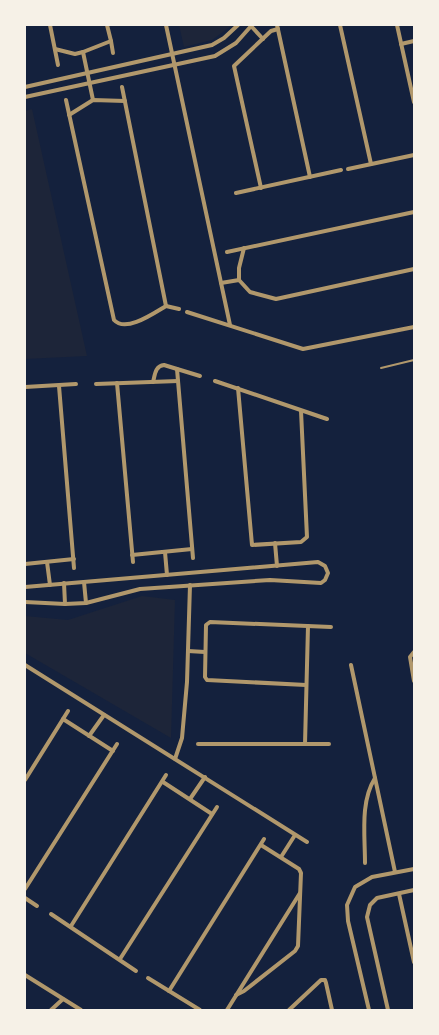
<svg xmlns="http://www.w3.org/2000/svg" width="439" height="1035" font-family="Raleway,sans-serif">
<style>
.green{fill:#1d2539}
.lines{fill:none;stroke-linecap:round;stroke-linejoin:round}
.service{stroke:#b1986c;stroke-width:2}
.minor{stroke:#b1986c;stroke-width:4}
</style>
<rect width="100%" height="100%" fill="#14213d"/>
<g class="green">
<path d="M 179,25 L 232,25 L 212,40 L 184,47 Z"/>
<path d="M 32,109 L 87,356 L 25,359 L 25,111 Z"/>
<path d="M 142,596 L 175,600 L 171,738 L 25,653 L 25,616 L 68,620 Z"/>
</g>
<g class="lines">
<path class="service" d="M 381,368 L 414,360"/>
<g class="minor">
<path d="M 50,25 L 58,65"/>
<path d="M 166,25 L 230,325"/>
<path d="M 277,25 L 310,177"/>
<path d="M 340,25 L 371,164"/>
<path d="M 397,25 L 414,102"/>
<path d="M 251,26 L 263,39"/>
<path d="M 111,41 L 113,53"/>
<path d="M 401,44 L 414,41"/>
<path d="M 55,49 L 75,54 L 83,52 L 111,41 L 107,25"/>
<path d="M 83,52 L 93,100"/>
<path d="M 25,87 L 212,45 L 224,38 L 238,25"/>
<path d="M 122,87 L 166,306"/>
<path d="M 25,97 L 215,56 L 236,43 L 252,25"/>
<path d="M 66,100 L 114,320 C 126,333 154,313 166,306 L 179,309"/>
<path d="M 69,115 L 93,100 L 125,101"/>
<path d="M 348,169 L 414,155"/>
<path d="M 261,188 L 234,66 L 271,31 L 278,29"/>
<path d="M 236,193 L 341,170"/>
<path d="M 244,248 L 239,268 L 239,280 L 250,292 L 276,299 L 414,269"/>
<path d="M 227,252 L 414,212"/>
<path d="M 221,283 L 239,280"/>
<path d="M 187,312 L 303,349 L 414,327"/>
<path d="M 177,369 L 193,558"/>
<path d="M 215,381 L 327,419"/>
<path d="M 153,382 C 155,375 155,366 164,365 L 200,376"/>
<path d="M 117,383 L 133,562"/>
<path d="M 96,384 L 178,381"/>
<path d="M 59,386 L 74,568"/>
<path d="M 25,387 L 76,384"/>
<path d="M 238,388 L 252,545 L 301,542 L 307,537 L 301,411"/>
<path d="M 275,543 L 277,566"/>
<path d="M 165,552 L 167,575"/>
<path d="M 132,555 L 192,549"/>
<path d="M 47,562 L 50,585"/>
<path d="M 25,564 L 74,559"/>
<path d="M 84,582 L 86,603"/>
<path d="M 64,583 L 65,604"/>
<path d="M 25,587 L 318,562 L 325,566 L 328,573 L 325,580 L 321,583 L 270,580 L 140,589 L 86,603 L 65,604 L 25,602"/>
<path d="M 188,651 L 205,652"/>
<path d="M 414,652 L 410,657 L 414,681"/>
<path d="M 25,665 L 307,842"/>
<path d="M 351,665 L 395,872"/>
<path d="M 306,685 L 207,680 L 205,677 L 206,625 L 210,622 L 331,627"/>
<path d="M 63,719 L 113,751"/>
<path d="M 89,736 L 104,715"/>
<path d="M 198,744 L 329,744"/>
<path d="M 305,744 L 308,626"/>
<path d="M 175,759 L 182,738 L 187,682 L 190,585"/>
<path d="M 25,780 L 68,711"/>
<path d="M 163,782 L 212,814"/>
<path d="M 190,799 L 205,777"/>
<path d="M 281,857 L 295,835"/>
<path d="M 365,863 C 365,835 360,802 375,778"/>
<path d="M 25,889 L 117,744"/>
<path d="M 399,894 L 414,962"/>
<path d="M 25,898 L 37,906"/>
<path d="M 51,914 L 136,971"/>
<path d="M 71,926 L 166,775"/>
<path d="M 120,959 L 217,807"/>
<path d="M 25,975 L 81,1010"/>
<path d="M 148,978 L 200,1010"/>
<path d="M 169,991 L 264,839"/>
<path d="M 236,995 L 244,991 L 295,951 L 298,946 L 301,873 L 299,869 L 261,845"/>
<path d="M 51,1010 L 63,999"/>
<path d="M 227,1010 L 300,893"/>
<path d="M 289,1010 L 321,980 L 325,980 L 326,983 L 332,1010"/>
<path d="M 369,1010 L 348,921 L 347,905 L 355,887 L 372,877 L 414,869"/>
<path d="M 388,1010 L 367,917 L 370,905 L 377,898 L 414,890"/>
</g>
</g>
<rect width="439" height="1035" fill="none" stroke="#f6f1e7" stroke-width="52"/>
</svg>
